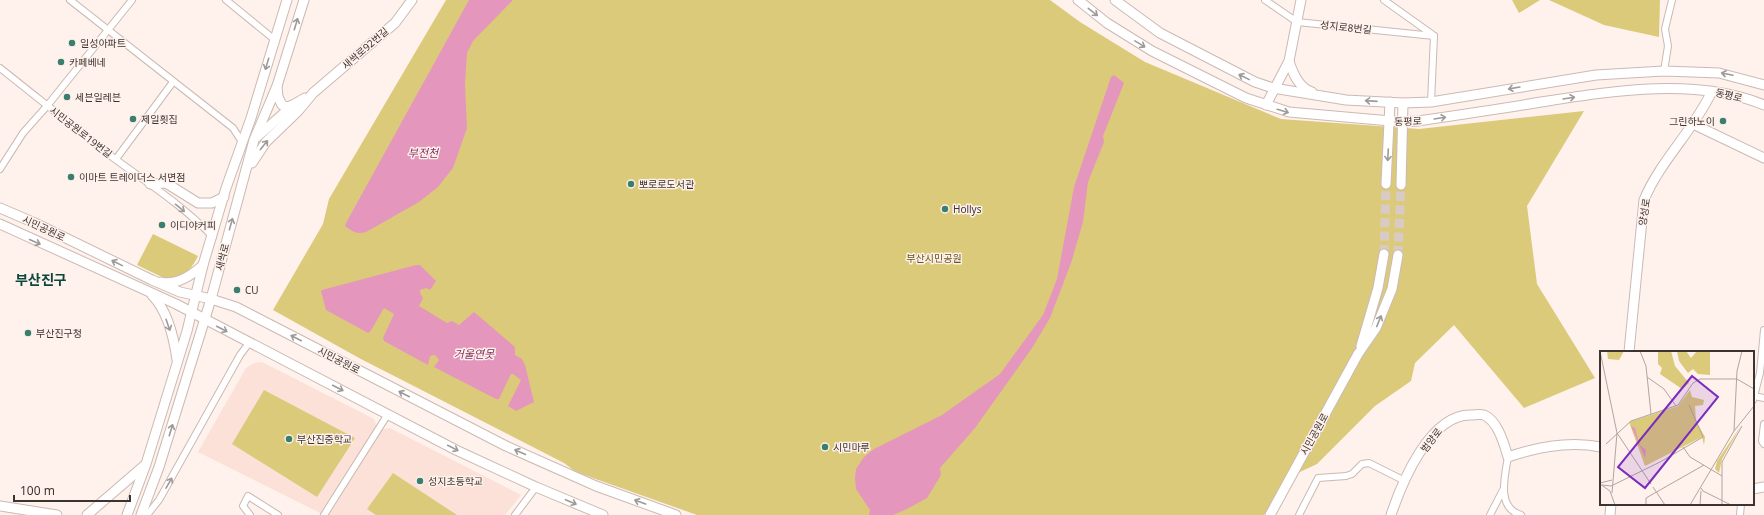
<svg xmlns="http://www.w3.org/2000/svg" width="1764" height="515" font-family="'Noto Sans','Noto Sans KR',sans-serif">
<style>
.built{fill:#fbe1d7}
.green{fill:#dcca7b}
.water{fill:#e496bc}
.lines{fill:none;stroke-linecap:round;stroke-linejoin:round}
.secondary-tunnel{stroke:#d8cbc6;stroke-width:9;stroke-dasharray:9 4.5;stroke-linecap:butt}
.street-casing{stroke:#cbbab3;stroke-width:8}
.secondary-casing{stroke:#cbbab3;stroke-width:11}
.street{stroke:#fff;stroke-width:6}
.secondary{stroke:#fff;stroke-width:9}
.oneway{stroke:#9d9a98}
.poi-dot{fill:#3a7e70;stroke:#fff1eb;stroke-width:1.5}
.labels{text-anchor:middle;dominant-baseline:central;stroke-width:3;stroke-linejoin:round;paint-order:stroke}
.street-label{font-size:10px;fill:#3b3431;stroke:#fff1eb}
.poi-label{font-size:10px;fill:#3b3431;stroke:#fff1eb;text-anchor:start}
.park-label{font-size:10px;fill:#625619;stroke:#fff1eb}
.water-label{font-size:11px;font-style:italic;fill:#842b5e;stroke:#fff1eb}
.district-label{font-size:14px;font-weight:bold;fill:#0c473d;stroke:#fff1eb}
.inset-road{fill:none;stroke:#b1a5a1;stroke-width:1}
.view{fill:#7b2cbf;fill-opacity:0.15;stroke:#7b2cbf;stroke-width:2}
.inset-edge{fill:none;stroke:#3b3431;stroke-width:2}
</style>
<rect width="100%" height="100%" fill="#fff1eb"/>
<path class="built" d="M 262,362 L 374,419 L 378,430 L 390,428 L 521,495 L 505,515 L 324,515 L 198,452 L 246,368 L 254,363 Z"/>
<g class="green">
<path d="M 446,0 L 1050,0 L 1080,22 L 1145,62 L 1281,119 L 1419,129 L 1584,111 L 1527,206 L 1537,284 L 1595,378 L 1524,408 L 1454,325 L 1415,363 L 1411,381 L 1375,406 L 1317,464 L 1287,478 L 1264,515 L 697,515 L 576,472 L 564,463 L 359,358 L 273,310 L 323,224 L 329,199 Z"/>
<path d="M 1512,0 L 1540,0 L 1519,13 Z"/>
<path d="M 1549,0 L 1660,0 L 1659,37 L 1604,25 Z"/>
<path d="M 153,234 L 198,256 C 192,268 183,280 168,280 L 137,265 Z"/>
<path d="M 264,390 L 355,438 L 317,497 L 232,444 Z"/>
<path d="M 393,473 L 457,515 L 376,515 L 367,509 Z"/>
</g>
<g class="water">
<path d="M 469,0 L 513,0 L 473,41 L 467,53 L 465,84 L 467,128 L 453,168 L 438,187 L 419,202 L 366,232 C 357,235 352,231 345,226 L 346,223 Z"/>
<path d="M 1114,75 L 1124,83 L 1103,136 L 1104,142 L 1088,182 L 1083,222 L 1071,263 L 1050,318 L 1032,348 L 975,428 L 940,468 L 941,475 L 927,498 L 907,509 L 893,515 L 869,515 L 870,510 L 856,489 L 855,478 L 856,469 L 864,457 L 874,449 L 942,415 L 1000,374 L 1043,315 L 1057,279 L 1074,187 L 1111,77 Z"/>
<path d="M 416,265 L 420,265 L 436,281 L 430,290 L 426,288 L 420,290 L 420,293 L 423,298 L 419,306 L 447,323 L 452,321 L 459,325 L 474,312 L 515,347 L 515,355 L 522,359 L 525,365 L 534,402 L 516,411 L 508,406 L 521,380 L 513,374 L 511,374 L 499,399 L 496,399 L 434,367 L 439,360 L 435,355 L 430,356 L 428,365 L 384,341 L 383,338 L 394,314 L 384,308 L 370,332 L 368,333 L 326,310 L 321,291 L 322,290 Z"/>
</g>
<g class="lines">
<g class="secondary-tunnel">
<path d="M 1384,254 L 1386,184"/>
<path d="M 1398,255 L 1401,185"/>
</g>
<g class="street-casing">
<g id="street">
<path d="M 70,0 L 233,128 L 242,142"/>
<path d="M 226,0 L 275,40"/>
<path d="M 1265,0 L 1297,22 L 1434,36"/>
<path d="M 1384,0 L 1433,35"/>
<path d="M 0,68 C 38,98 76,129 115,159 C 149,184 185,207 213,237"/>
<path d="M 1664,71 L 1668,46 L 1665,29 L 1672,0"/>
<path d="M 1431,102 L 1434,36"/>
<path d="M 116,159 L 173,82"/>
<path d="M 0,169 L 23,133 L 47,106 L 132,0"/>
<path d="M 1754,396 L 1764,398"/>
<path d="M 1753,400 L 1760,373 L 1764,330"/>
<path d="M 1764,424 L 1762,441 L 1764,444"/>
<path d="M 1508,457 C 1505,475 1496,508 1521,515"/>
<path d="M 147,515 L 159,500 L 240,355 L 249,343"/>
<path d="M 250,515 L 243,506 L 248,496 L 278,515"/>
<path d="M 324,515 L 388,414"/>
<path d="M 515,515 L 536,487"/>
<path d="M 1299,515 L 1318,478 L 1346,476 L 1352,474 L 1362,464 L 1369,463 L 1405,481"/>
<path d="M 1490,515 L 1503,490"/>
<path d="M 1740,515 L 1741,504"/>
</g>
</g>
<g class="secondary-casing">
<g id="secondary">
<path d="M 1078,0 L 1107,23 L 1152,51 L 1246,98 L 1289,112 L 1402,122 L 1418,121 C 1459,115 1500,109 1541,102 C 1612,91 1696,77 1764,105"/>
<path d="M 1115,0 L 1160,33 L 1255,82 L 1273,88 L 1346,100 L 1403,103 L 1431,102 L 1596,75 L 1664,71 L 1719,73 L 1764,85"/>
<path d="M 1289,61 C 1293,74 1299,88 1312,92"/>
<path d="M 277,86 L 278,97 L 282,105 L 287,107 L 293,105"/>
<path d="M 1266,105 L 1289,61 L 1301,0"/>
<path d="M 1693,124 L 1764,158"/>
<path d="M 257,137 L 293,105 L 305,98"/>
<path d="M 252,163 L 266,142 L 298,111 L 313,93 L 395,23 L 412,0"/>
<path d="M 150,184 L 166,183 L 198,203 L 212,203 L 224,197"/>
<path d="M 1386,184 L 1390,102"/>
<path d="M 1401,185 L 1403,103"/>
<path d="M 0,208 L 35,223 L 152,280 L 180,292 L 211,299 L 236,307 L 506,446 L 596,486 L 676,515"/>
<path d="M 0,224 L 176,304 L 456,450 L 536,487 L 603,515"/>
<path d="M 161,282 C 177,286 192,275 203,265"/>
<path d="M 152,295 C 168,311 174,338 177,360"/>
<path d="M 1361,346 L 1378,288 L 1384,254"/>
<path d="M 1629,352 L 1644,200 C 1660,161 1694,130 1712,91"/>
<path d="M 1753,489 L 1764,487"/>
<path d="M 0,506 L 57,515"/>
<path d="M 87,515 L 145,465"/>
<path d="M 127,515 L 146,464 L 187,331 L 203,265 L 226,188 L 251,118 L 287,0"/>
<path d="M 141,515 L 159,467 L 211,299 L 254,140 L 277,86 L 304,0"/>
<path d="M 1270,515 L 1358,354 L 1376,328 L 1392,289 L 1398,255"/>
<path d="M 1391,515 C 1402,482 1430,414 1471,415 C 1475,415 1480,414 1484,415 C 1498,421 1504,444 1508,457 C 1537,447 1570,441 1601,447"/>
<path d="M 1610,515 L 1611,504"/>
</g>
</g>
<use href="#street" class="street"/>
<use href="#secondary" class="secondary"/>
</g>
<defs><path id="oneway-shaft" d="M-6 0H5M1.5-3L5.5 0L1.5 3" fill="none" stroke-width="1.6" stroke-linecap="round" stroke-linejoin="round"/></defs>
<g class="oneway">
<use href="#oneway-shaft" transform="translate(1093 12) rotate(38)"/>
<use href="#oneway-shaft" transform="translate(296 24) rotate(-73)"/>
<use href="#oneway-shaft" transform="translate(1140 44) rotate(31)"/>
<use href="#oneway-shaft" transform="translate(267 64) rotate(107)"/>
<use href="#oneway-shaft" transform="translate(1727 74) rotate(-168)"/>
<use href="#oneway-shaft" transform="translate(1244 77) rotate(-154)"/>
<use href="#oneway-shaft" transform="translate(1514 88) rotate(170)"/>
<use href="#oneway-shaft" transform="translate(1569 98) rotate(-9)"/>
<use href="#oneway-shaft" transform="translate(1371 101) rotate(-176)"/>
<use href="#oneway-shaft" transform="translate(1283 111) rotate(17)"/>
<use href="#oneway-shaft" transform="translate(1440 118) rotate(-9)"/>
<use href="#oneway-shaft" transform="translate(264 145) rotate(-51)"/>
<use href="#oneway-shaft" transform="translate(1388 155) rotate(93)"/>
<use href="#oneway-shaft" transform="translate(180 208) rotate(39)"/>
<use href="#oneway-shaft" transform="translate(231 224) rotate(-74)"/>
<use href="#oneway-shaft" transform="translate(35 242) rotate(24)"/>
<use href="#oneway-shaft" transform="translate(117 263) rotate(-154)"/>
<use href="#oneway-shaft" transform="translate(1379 321) rotate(-68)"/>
<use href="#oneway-shaft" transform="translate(168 325) rotate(71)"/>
<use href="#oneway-shaft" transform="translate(222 329) rotate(27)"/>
<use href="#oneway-shaft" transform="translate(296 338) rotate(-153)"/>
<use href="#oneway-shaft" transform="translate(338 388) rotate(27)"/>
<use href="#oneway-shaft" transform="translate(404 394) rotate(-153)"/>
<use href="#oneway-shaft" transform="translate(171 430) rotate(-73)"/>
<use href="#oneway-shaft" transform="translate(453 448) rotate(27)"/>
<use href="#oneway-shaft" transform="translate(520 452) rotate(-156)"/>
<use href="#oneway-shaft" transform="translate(169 483) rotate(-60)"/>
<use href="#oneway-shaft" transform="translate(571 502) rotate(23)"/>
<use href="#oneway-shaft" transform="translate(640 502) rotate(-160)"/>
</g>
<g class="poi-dot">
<circle cx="72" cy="43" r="4"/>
<circle cx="61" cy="62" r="4"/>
<circle cx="67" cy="97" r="4"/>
<circle cx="133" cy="119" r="4"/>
<circle cx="1723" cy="121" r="4"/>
<circle cx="71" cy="177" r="4"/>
<circle cx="631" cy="184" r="4"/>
<circle cx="945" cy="209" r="4"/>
<circle cx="162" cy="225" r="4"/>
<circle cx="237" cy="290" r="4"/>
<circle cx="28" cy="333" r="4"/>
<circle cx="289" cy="439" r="4"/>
<circle cx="825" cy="447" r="4"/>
<circle cx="420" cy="481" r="4"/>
</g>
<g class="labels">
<g class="street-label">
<text transform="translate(1346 27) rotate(6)">성지로8번길</text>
<text transform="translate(365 48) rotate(-41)">새싹로92번길</text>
<text transform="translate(1729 95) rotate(13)">동평로</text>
<text transform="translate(1408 121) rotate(-2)">동평로</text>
<text transform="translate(81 132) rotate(38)">시민공원로19번길</text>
<text transform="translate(1644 212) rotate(-81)">양성로</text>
<text transform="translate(44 228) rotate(25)">시민공원로</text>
<text transform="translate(222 257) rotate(-76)">새싹로</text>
<text transform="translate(339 360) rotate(27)">시민공원로</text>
<text transform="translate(1314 434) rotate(-61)">시민공원로</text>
<text transform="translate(1431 440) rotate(-52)">범양로</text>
</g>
<g class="poi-label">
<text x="80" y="43">일성아파트</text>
<text x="69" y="62">카페베네</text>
<text x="75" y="97">세븐일레븐</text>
<text x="141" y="119">제일횟집</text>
<text x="1715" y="121" text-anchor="end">그린하노이</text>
<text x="79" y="177">이마트 트레이더스 서면점</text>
<text x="639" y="184">뽀로로도서관</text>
<text x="953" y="209">Hollys</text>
<text x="170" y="225">이디야커피</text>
<text x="245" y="290">CU</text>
<text x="36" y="333">부산진구청</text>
<text x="297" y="439">부산진중학교</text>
<text x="833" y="447">시민마루</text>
<text x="428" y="481">성지초등학교</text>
</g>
<g class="park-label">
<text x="934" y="258">부산시민공원</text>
</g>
<g class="water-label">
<text x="423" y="152">부전천</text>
<text x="474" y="353">거울연못</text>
</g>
<g class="district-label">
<text x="41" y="279">부산진구</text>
</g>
</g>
<g transform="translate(1600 351)">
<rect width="154" height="154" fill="#fff1eb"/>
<path d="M 24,0 L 19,9 L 8,8 L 7,0 ZM 58,0 L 71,0 L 75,15 L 89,32 L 82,38 L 60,23 L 62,17 L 58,13 ZM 77,0 L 86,0 L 91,7 L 97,0 L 119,1 L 110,1 L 110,24 L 98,23 L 93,18 L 88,22 L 79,10 ZM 90,39 L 92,46 L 104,49 L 103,54 L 95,55 L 96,70 L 105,86 L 104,94 L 102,86 L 45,115 L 29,71 L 78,55 ZM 141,75 L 122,108 L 119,122 L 115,118 L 117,110 Z" fill="#dcca7b"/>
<path d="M 31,75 L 35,77 L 40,94 L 46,99 L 45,107 Z" fill="#e496bc"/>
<path class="inset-road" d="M 0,0 L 17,82 L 51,133M 40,0 L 46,15 L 51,63M 47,26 L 64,38 L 76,55M 89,54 L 103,86M 134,80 L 154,55M 6,93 L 31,70 L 78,54 L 93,32 L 100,28 L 137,28 L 154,38M 83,96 L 90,106 L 122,125M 0,132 L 12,129M 0,133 L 10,140 L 15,154M 2,134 L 11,135 L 60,111 L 103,86M 53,136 L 65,154M 101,137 L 103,140 L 131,154M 12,142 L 17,82M 46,154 L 46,147 L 104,114M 90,154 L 134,80 L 137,20 L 142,0M 100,154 L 101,140M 122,154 L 122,111 L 142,75"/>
<path class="view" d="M 92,25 L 118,46 L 45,137 L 18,116 Z"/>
<rect width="154" height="154" class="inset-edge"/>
</g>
<path d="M14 495v6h116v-6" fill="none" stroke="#3b3431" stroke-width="2"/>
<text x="20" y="495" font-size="12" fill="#3b3431" stroke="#fff1eb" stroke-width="3" paint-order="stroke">100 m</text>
</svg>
